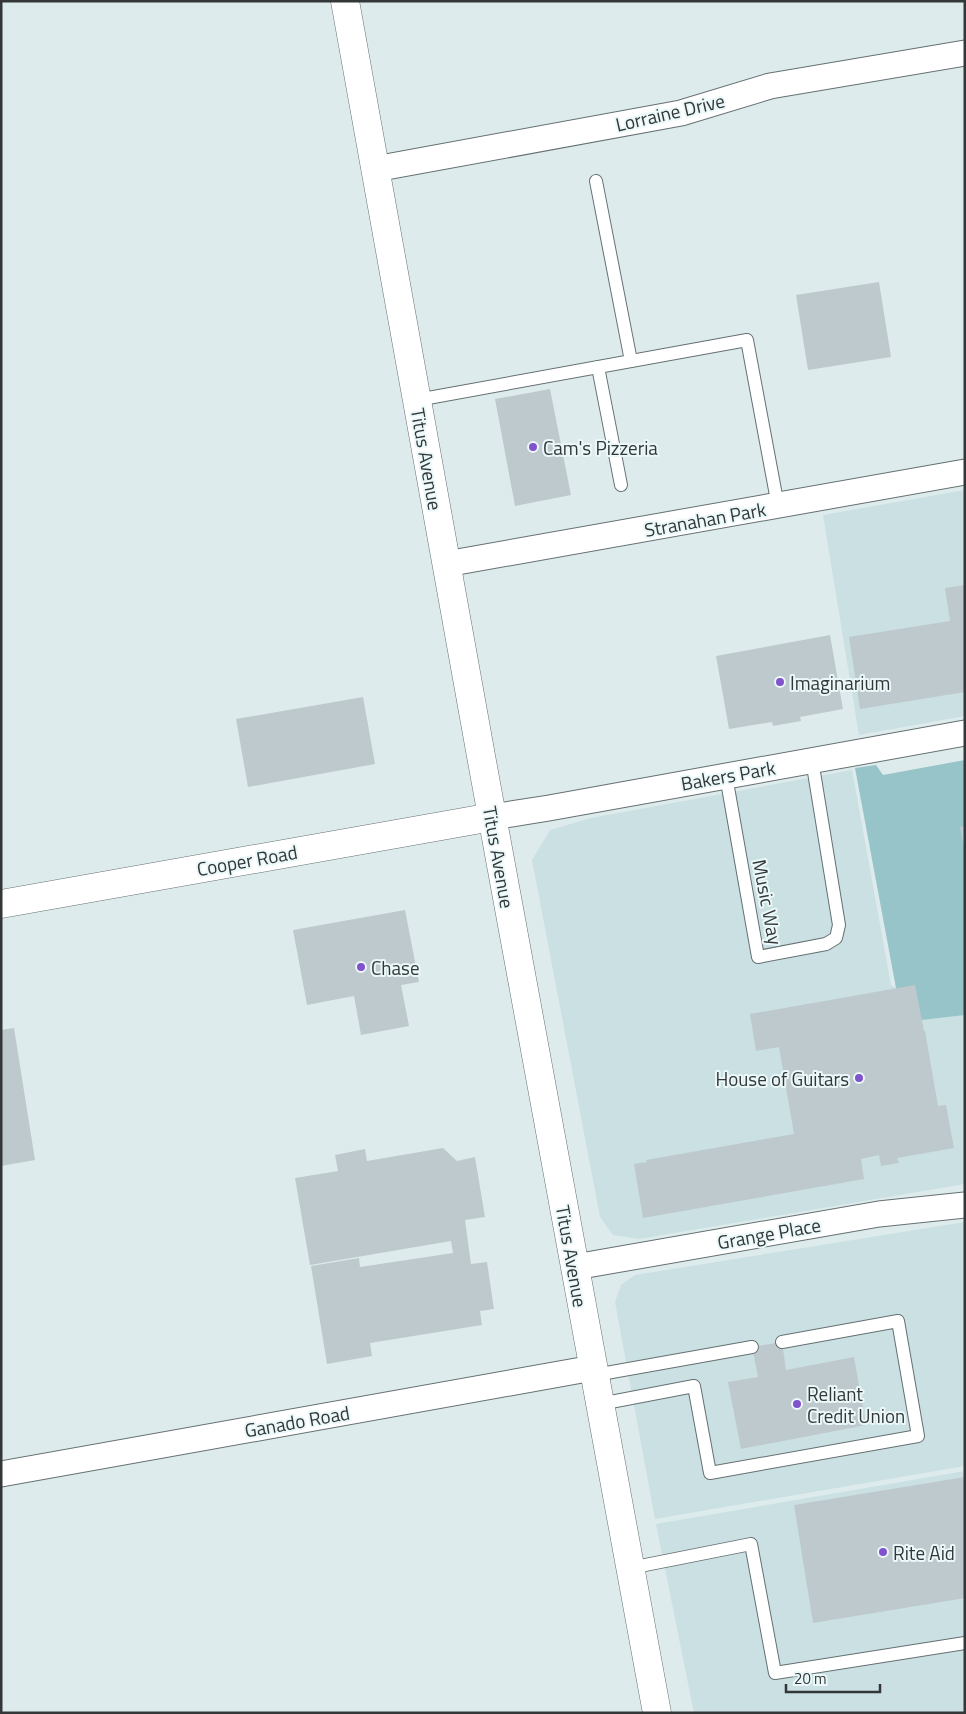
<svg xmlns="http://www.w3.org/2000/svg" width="966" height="1714" font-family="'Titillium Web',sans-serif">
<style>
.built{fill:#cae0e3}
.green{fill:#97c4c9}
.building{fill:#bec9cd}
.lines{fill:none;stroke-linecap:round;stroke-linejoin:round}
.service-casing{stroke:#657072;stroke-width:14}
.minor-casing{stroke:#657072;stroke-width:27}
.tertiary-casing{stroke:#657072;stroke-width:29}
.secondary-casing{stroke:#657072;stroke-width:29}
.service{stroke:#fff;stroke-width:12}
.minor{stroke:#fff;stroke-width:25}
.tertiary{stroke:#fff;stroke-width:28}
.secondary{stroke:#fff;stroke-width:28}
.poi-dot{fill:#8052cb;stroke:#ebf8f9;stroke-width:2}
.labels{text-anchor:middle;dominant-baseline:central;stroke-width:4;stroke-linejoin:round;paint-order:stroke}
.street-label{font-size:19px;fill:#333738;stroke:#ebf8f9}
.poi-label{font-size:19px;fill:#333738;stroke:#ebf8f9;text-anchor:start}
</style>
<rect width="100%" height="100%" fill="#deebec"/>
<g class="built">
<path d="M 965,490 L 965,716 L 859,735 L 823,515 Z"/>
<path d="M 852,770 L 891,985 L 896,988 L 915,985 L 922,1020 L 965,1015 L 965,1184 L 639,1239 L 613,1235 L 600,1217 L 532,860 L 550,830 L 591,818 Z"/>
<path d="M 965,1222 L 965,1466 L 655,1519 L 615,1302 L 621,1285 L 635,1275 Z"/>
<path d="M 965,1471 L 965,1713 L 694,1713 L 656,1524 Z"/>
</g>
<path class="green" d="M 965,760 L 965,1015 L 922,1020 L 896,988 L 855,768 L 876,765 L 883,775 Z"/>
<g class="building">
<path d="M 879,282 L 891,357 L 808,370 L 796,295 Z"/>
<path d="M 550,389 L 571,495 L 515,506 L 495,399 Z"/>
<path d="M 965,585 L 965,692 L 860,709 L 849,637 L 950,621 L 945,588 Z"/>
<path d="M 830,635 L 843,709 L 800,717 L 801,721 L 773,726 L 772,722 L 729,729 L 716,656 Z"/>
<path d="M 363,697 L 375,764 L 248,787 L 236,719 Z"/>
<path d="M 965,826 L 965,847 L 964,847 L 960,827 Z"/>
<path d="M 405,910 L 419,982 L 401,985 L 409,1026 L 361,1035 L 354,996 L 307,1005 L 293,930 Z"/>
<path d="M 915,985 L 924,1031 L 925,1031 L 938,1106 L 946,1105 L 954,1148 L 897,1158 L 899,1163 L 881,1166 L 879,1155 L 861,1159 L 864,1179 L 643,1218 L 634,1164 L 647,1162 L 646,1160 L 794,1134 L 779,1047 L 756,1051 L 750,1014 Z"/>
<path d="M 14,1028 L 35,1160 L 1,1166 L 1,1030 Z"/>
<path d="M 443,1148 L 457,1161 L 475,1157 L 485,1217 L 465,1220 L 469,1250 L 463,1251 L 469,1250 L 471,1264 L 487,1262 L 494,1309 L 480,1311 L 482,1325 L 370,1343 L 372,1356 L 327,1364 L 311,1266 L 359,1258 L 360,1267 L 453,1253 L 451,1241 L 310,1265 L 295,1178 L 338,1171 L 335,1155 L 365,1149 L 367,1161 Z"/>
<path d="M 782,1342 L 786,1370 L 854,1357 L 866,1425 L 741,1449 L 728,1382 L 758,1377 L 752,1347 Z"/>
<path d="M 965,1477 L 965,1598 L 813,1623 L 794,1505 Z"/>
</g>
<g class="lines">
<g class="service-casing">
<g id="service">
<path d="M 596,181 L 631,361"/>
<path d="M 598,367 L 621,485"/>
<path d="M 417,400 L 747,340 L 778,506"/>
<path d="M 726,776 L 758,957 L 826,944 L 836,938 L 839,925 L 812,760"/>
<path d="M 595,1375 L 752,1347"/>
<path d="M 600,1404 L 694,1386 L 710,1473 L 918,1436 L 898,1321 L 782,1342"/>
<path d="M 630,1568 L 751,1544 L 775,1673 L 965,1643"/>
</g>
</g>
<g class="minor-casing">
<g id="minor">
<path d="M 375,169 L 681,113 L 770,86 L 965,53"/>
<path d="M 446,564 L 965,472"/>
<path d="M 492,817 L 549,808 L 965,733"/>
<path d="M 575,1267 L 879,1214 L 965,1205"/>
<path d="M 1,1474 L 593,1368"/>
</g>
</g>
<g class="tertiary-casing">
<path id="tertiary" d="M 1,904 L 492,817"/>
</g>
<g class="secondary-casing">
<path id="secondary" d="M 345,1 L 483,767 L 657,1713"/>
</g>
<use href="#service" class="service"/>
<use href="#minor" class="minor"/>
<use href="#tertiary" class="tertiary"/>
<use href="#secondary" class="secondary"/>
</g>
<g class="poi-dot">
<circle cx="533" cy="447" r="5"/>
<circle cx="780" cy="682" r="5"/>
<circle cx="361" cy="967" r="5"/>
<circle cx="859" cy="1078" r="5"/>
<circle cx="797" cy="1404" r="5"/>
<circle cx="883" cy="1552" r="5"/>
</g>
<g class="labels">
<g class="street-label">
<text transform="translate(670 112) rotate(-13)">Lorraine Drive</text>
<text transform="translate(427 459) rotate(80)">Titus Avenue</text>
<text transform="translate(705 519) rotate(-10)">Stranahan Park</text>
<text transform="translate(728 775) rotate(-10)">Bakers Park</text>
<text transform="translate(499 857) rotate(80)">Titus Avenue</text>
<text transform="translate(247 860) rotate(-10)">Cooper Road</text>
<text transform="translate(768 902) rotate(79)">Music Way</text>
<text transform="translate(769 1233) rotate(-10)">Grange Place</text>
<text transform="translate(572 1256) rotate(80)">Titus Avenue</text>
<text transform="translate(297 1421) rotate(-10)">Ganado Road</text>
</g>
<g class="poi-label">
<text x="543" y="447">Cam's Pizzeria</text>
<text x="790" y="682">Imaginarium</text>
<text x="371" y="967">Chase</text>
<text x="849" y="1078" text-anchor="end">House of Guitars</text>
<text x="807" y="1393">Reliant<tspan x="807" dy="22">Credit Union</tspan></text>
<text x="893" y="1552">Rite Aid</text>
</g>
</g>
<rect width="966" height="1714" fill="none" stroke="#333738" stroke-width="5"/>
<path d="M786 1684v8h94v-8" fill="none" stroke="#333738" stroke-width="2.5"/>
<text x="794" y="1684" font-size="15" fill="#333738" stroke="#ebf8f9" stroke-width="4" paint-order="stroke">20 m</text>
</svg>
